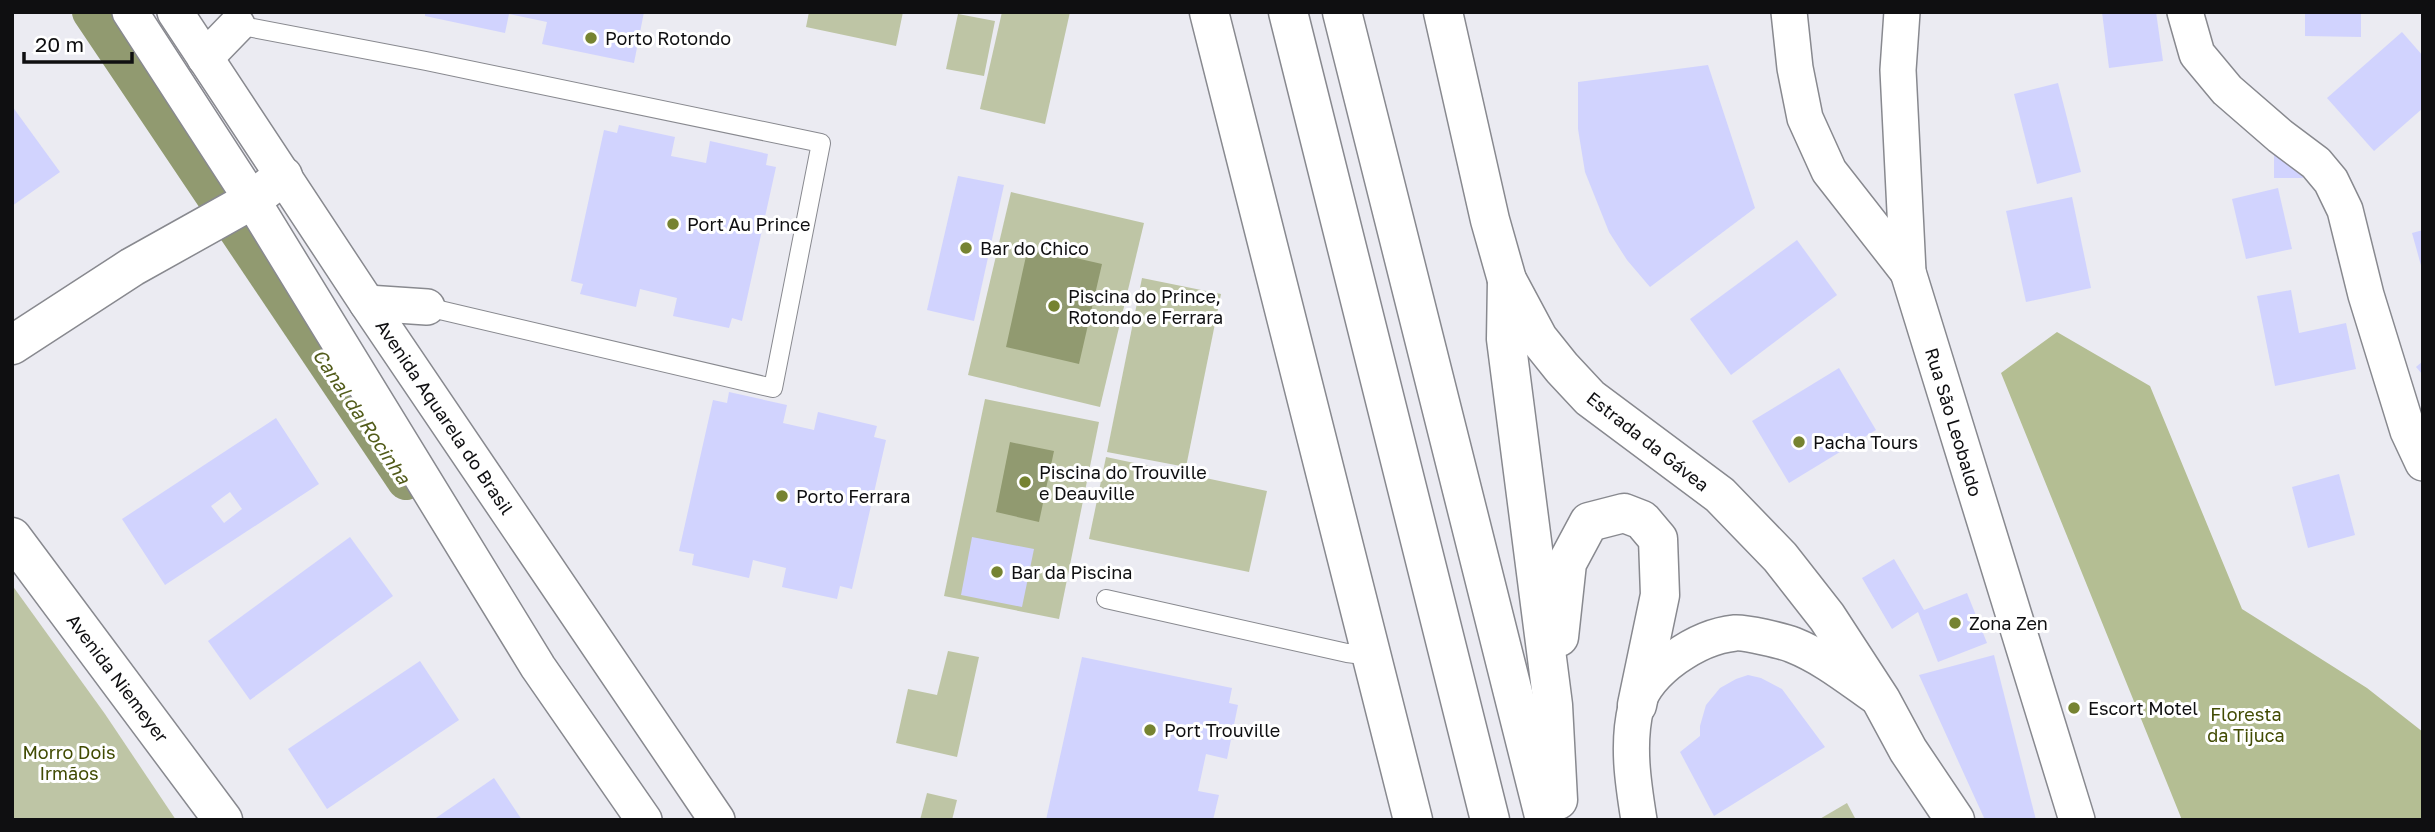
<svg xmlns="http://www.w3.org/2000/svg" width="2435" height="832" font-family="'Golos Text',sans-serif">
<style>
.green{fill:#bec5a5}
.forest{fill:#b4be93}
.water{fill:#919a70}
.lines{fill:none;stroke-linecap:round;stroke-linejoin:round}
.canal{stroke:#919a70;stroke-width:38}
.building{fill:#d1d3fe;fill-rule:evenodd}
.lane-casing{stroke:#88898f;stroke-width:20}
.street-casing{stroke:#88898f;stroke-width:38}
.primary-casing{stroke:#88898f;stroke-width:41}
.highway-casing{stroke:#88898f;stroke-width:41}
.lane{stroke:#fff;stroke-width:18}
.street{stroke:#fff;stroke-width:35}
.primary{stroke:#fff;stroke-width:38}
.highway{stroke:#fff;stroke-width:38}
.poi-dot{fill:#768331;stroke:#fff;stroke-width:2.5}
.labels{text-anchor:middle;dominant-baseline:central;stroke-width:6;stroke-linejoin:round;paint-order:stroke}
.poi-label{font-size:18px;fill:#0f0f11;stroke:#fff;text-anchor:start}
.street-label{font-size:18px;fill:#0f0f11;stroke:#fff}
.park-label{font-size:18px;fill:#414b03;stroke:#fff}
.water-label{font-size:19px;font-style:italic;fill:#515b19;stroke:#fff}
</style>
<rect width="100%" height="100%" fill="#ebebf2"/>
<g class="green">
<path d="M 809,12 L 903,12 L 896,46 L 806,27 Z"/>
<path d="M 1002,12 L 1070,12 L 1045,124 L 980,109 Z"/>
<path d="M 958,14 L 995,21 L 984,76 L 946,69 Z"/>
<path d="M 1011,192 L 1144,223 L 1100,407 L 968,375 Z"/>
<path d="M 1142,278 L 1221,294 L 1186,467 L 1107,452 Z"/>
<path d="M 985,399 L 1099,422 L 1059,619 L 944,596 Z"/>
<path d="M 1106,457 L 1267,491 L 1249,572 L 1089,539 Z"/>
<path d="M 12,585 L 105,714 L 176,820 L 12,820 Z"/>
<path d="M 948,651 L 979,657 L 957,757 L 896,743 L 908,689 L 937,695 Z"/>
<path d="M 927,793 L 957,800 L 952,820 L 920,820 Z"/>
<path d="M 1847,803 L 1856,820 L 1818,820 Z"/>
</g>
<path class="forest" d="M 2057,332 L 2150,386 L 2242,609 L 2367,688 L 2423,732 L 2423,820 L 2182,820 L 2001,373 Z"/>
<g class="water">
<path d="M 1028,247 L 1102,264 L 1079,364 L 1006,347 Z"/>
<path d="M 1010,442 L 1054,451 L 1039,522 L 996,512 Z"/>
</g>
<g class="lines">
<path class="canal" d="M 91,12 L 406,481"/>
</g>
<g class="building">
<path d="M 425,12 L 644,12 L 634,63 L 542,44 L 547,22 L 509,14 L 505,33 L 425,16 Z"/>
<path d="M 2102,12 L 2156,12 L 2163,61 L 2109,68 Z"/>
<path d="M 2305,12 L 2361,12 L 2361,37 L 2305,36 Z"/>
<path d="M 2402,32 L 2423,56 L 2423,108 L 2374,151 L 2327,98 Z"/>
<path d="M 1708,65 L 1755,208 L 1650,287 L 1627,260 L 1609,232 L 1585,172 L 1578,129 L 1578,82 Z"/>
<path d="M 2058,83 L 2081,172 L 2037,184 L 2014,94 Z"/>
<path d="M 12,106 L 60,172 L 12,206 Z"/>
<path d="M 619,125 L 675,137 L 671,156 L 706,163 L 710,141 L 768,154 L 766,165 L 776,167 L 742,321 L 732,318 L 729,328 L 673,316 L 677,298 L 640,289 L 636,307 L 580,294 L 583,284 L 571,281 L 604,130 L 617,133 Z"/>
<path d="M 2303,154 L 2303,178 L 2274,178 L 2274,155 Z"/>
<path d="M 958,176 L 1004,185 L 974,321 L 927,310 Z"/>
<path d="M 2278,188 L 2292,249 L 2246,259 L 2232,199 Z"/>
<path d="M 2072,197 L 2091,288 L 2026,302 L 2006,211 Z"/>
<path d="M 2423,230 L 2423,269 L 2422,269 L 2412,233 Z"/>
<path d="M 1797,240 L 1837,295 L 1731,375 L 1690,319 Z"/>
<path d="M 2291,290 L 2299,333 L 2346,323 L 2356,369 L 2275,386 L 2257,296 Z"/>
<path d="M 2423,361 L 2423,375 L 2416,367 Z"/>
<path d="M 1839,368 L 1876,430 L 1789,483 L 1752,421 Z"/>
<path d="M 729,392 L 787,405 L 783,423 L 814,430 L 818,412 L 877,426 L 874,437 L 886,440 L 852,589 L 840,586 L 837,599 L 782,587 L 786,568 L 753,560 L 749,578 L 692,565 L 694,554 L 679,551 L 713,400 L 727,403 Z"/>
<path d="M 276,418 L 319,484 L 165,585 L 122,519 ZM 230,492 L 242,509 L 224,523 L 211,506 Z"/>
<path d="M 2339,474 L 2355,535 L 2308,548 L 2292,487 Z"/>
<path d="M 350,537 L 393,596 L 250,700 L 208,641 Z"/>
<path d="M 972,537 L 1034,549 L 1022,607 L 961,595 Z"/>
<path d="M 1894,559 L 1924,610 L 1967,593 L 1987,643 L 1938,662 L 1918,612 L 1892,629 L 1862,578 Z"/>
<path d="M 1994,655 L 2036,820 L 1985,820 L 1919,675 Z"/>
<path d="M 1082,657 L 1232,688 L 1229,703 L 1238,705 L 1227,759 L 1206,754 L 1198,791 L 1219,795 L 1213,820 L 1046,820 Z"/>
<path d="M 420,661 L 459,720 L 327,809 L 288,749 Z"/>
<path d="M 1748,675 L 1761,678 L 1782,689 L 1825,747 L 1714,816 L 1680,752 L 1700,736 L 1700,726 L 1706,705 L 1720,688 L 1736,679 Z"/>
<path d="M 494,778 L 522,820 L 433,820 Z"/>
</g>
<g class="lines">
<g class="lane-casing">
<g id="lane">
<path d="M 237,25 L 426,61 L 821,143 L 773,388 L 427,307"/>
<path d="M 1106,599 L 1347,653 L 1371,656"/>
</g>
</g>
<g class="street-casing">
<g id="street">
<path d="M 130,12 L 252,200 L 538,667 L 644,820"/>
<path d="M 175,12 L 367,303 L 717,820"/>
<path d="M 1789,12 L 1795,68 L 1805,118 L 1829,171 L 1908,272"/>
<path d="M 1902,12 L 1898,70 L 1908,272 L 2077,820"/>
<path d="M 2185,12 L 2197,54 L 2227,90 L 2280,136 L 2316,163 L 2331,181 L 2345,210 L 2366,295 L 2408,431 L 2423,463"/>
<path d="M 205,58 L 237,25"/>
<path d="M 367,303 L 427,307"/>
<path d="M 1639,820 C 1633,783 1627,744 1636,707 C 1647,670 1697,637 1735,633 C 1745,632 1783,641 1793,645 C 1823,657 1848,677 1875,696"/>
</g>
</g>
<g class="primary-casing">
<g id="primary">
<path d="M 1209,12 L 1413,820"/>
<path d="M 1443,12 L 1490,220 L 1507,280 L 1538,338 L 1562,368 L 1590,398 L 1720,495 L 1780,557 L 1827,617 L 1881,700 L 1908,750 L 1955,820"/>
<path d="M 12,345 L 132,267 L 252,200 L 283,176"/>
<path d="M 12,537 L 223,820"/>
</g>
</g>
<g class="highway-casing">
<g id="highway">
<path d="M 1288,12 L 1490,820"/>
<path d="M 1342,12 L 1545,820"/>
<path d="M 1507,280 L 1506,339 L 1553,705 L 1558,800"/>
<path d="M 1559,637 L 1567,563 L 1589,522 L 1624,513 L 1642,520 L 1658,539 L 1660,595 L 1637,705"/>
</g>
</g>
<use href="#lane" class="lane"/>
<use href="#street" class="street"/>
<use href="#primary" class="primary"/>
<use href="#highway" class="highway"/>
</g>
<g class="poi-dot">
<circle cx="591" cy="38" r="7"/>
<circle cx="673" cy="224" r="7"/>
<circle cx="966" cy="248" r="7"/>
<circle cx="1054" cy="306" r="7"/>
<circle cx="1799" cy="442" r="7"/>
<circle cx="1025" cy="482" r="7"/>
<circle cx="782" cy="496" r="7"/>
<circle cx="997" cy="572" r="7"/>
<circle cx="1955" cy="623" r="7"/>
<circle cx="2074" cy="708" r="7"/>
<circle cx="1150" cy="730" r="7"/>
</g>
<g class="labels">
<g class="poi-label">
<text x="605" y="38">Porto Rotondo</text>
<text x="687" y="224">Port Au Prince</text>
<text x="980" y="248">Bar do Chico</text>
<text x="1068" y="296">Piscina do Prince,<tspan x="1068" dy="21">Rotondo e Ferrara</tspan></text>
<text x="1813" y="442">Pacha Tours</text>
<text x="1039" y="472">Piscina do Trouville<tspan x="1039" dy="21">e Deauville</tspan></text>
<text x="796" y="496">Porto Ferrara</text>
<text x="1011" y="572">Bar da Piscina</text>
<text x="1969" y="623">Zona Zen</text>
<text x="2088" y="708">Escort Motel</text>
<text x="1164" y="730">Port Trouville</text>
</g>
<g class="street-label">
<text transform="translate(445 417) rotate(56)">Avenida Aquarela do Brasil</text>
<text transform="translate(1954 422) rotate(73)">Rua São Leobaldo</text>
<text transform="translate(1648 441) rotate(38)">Estrada da Gávea</text>
<text transform="translate(118 678) rotate(53)">Avenida Niemeyer</text>
</g>
<g class="park-label">
<text x="2246" y="714">Floresta<tspan x="2246" dy="21">da Tijuca</tspan></text>
<text x="69" y="752">Morro Dois<tspan x="69" dy="21">Irmãos</tspan></text>
</g>
<g class="water-label">
<text transform="translate(362 416) rotate(56)">Canal da Rocinha</text>
</g>
</g>
<rect width="2435" height="832" fill="none" stroke="#0f0f11" stroke-width="28"/>
<path d="M24 52v10h108v-10" fill="none" stroke="#0f0f11" stroke-width="3.5"/>
<text x="35" y="52" font-size="21" fill="#0f0f11" stroke="#ffffff" stroke-width="5" paint-order="stroke">20 m</text>
</svg>
